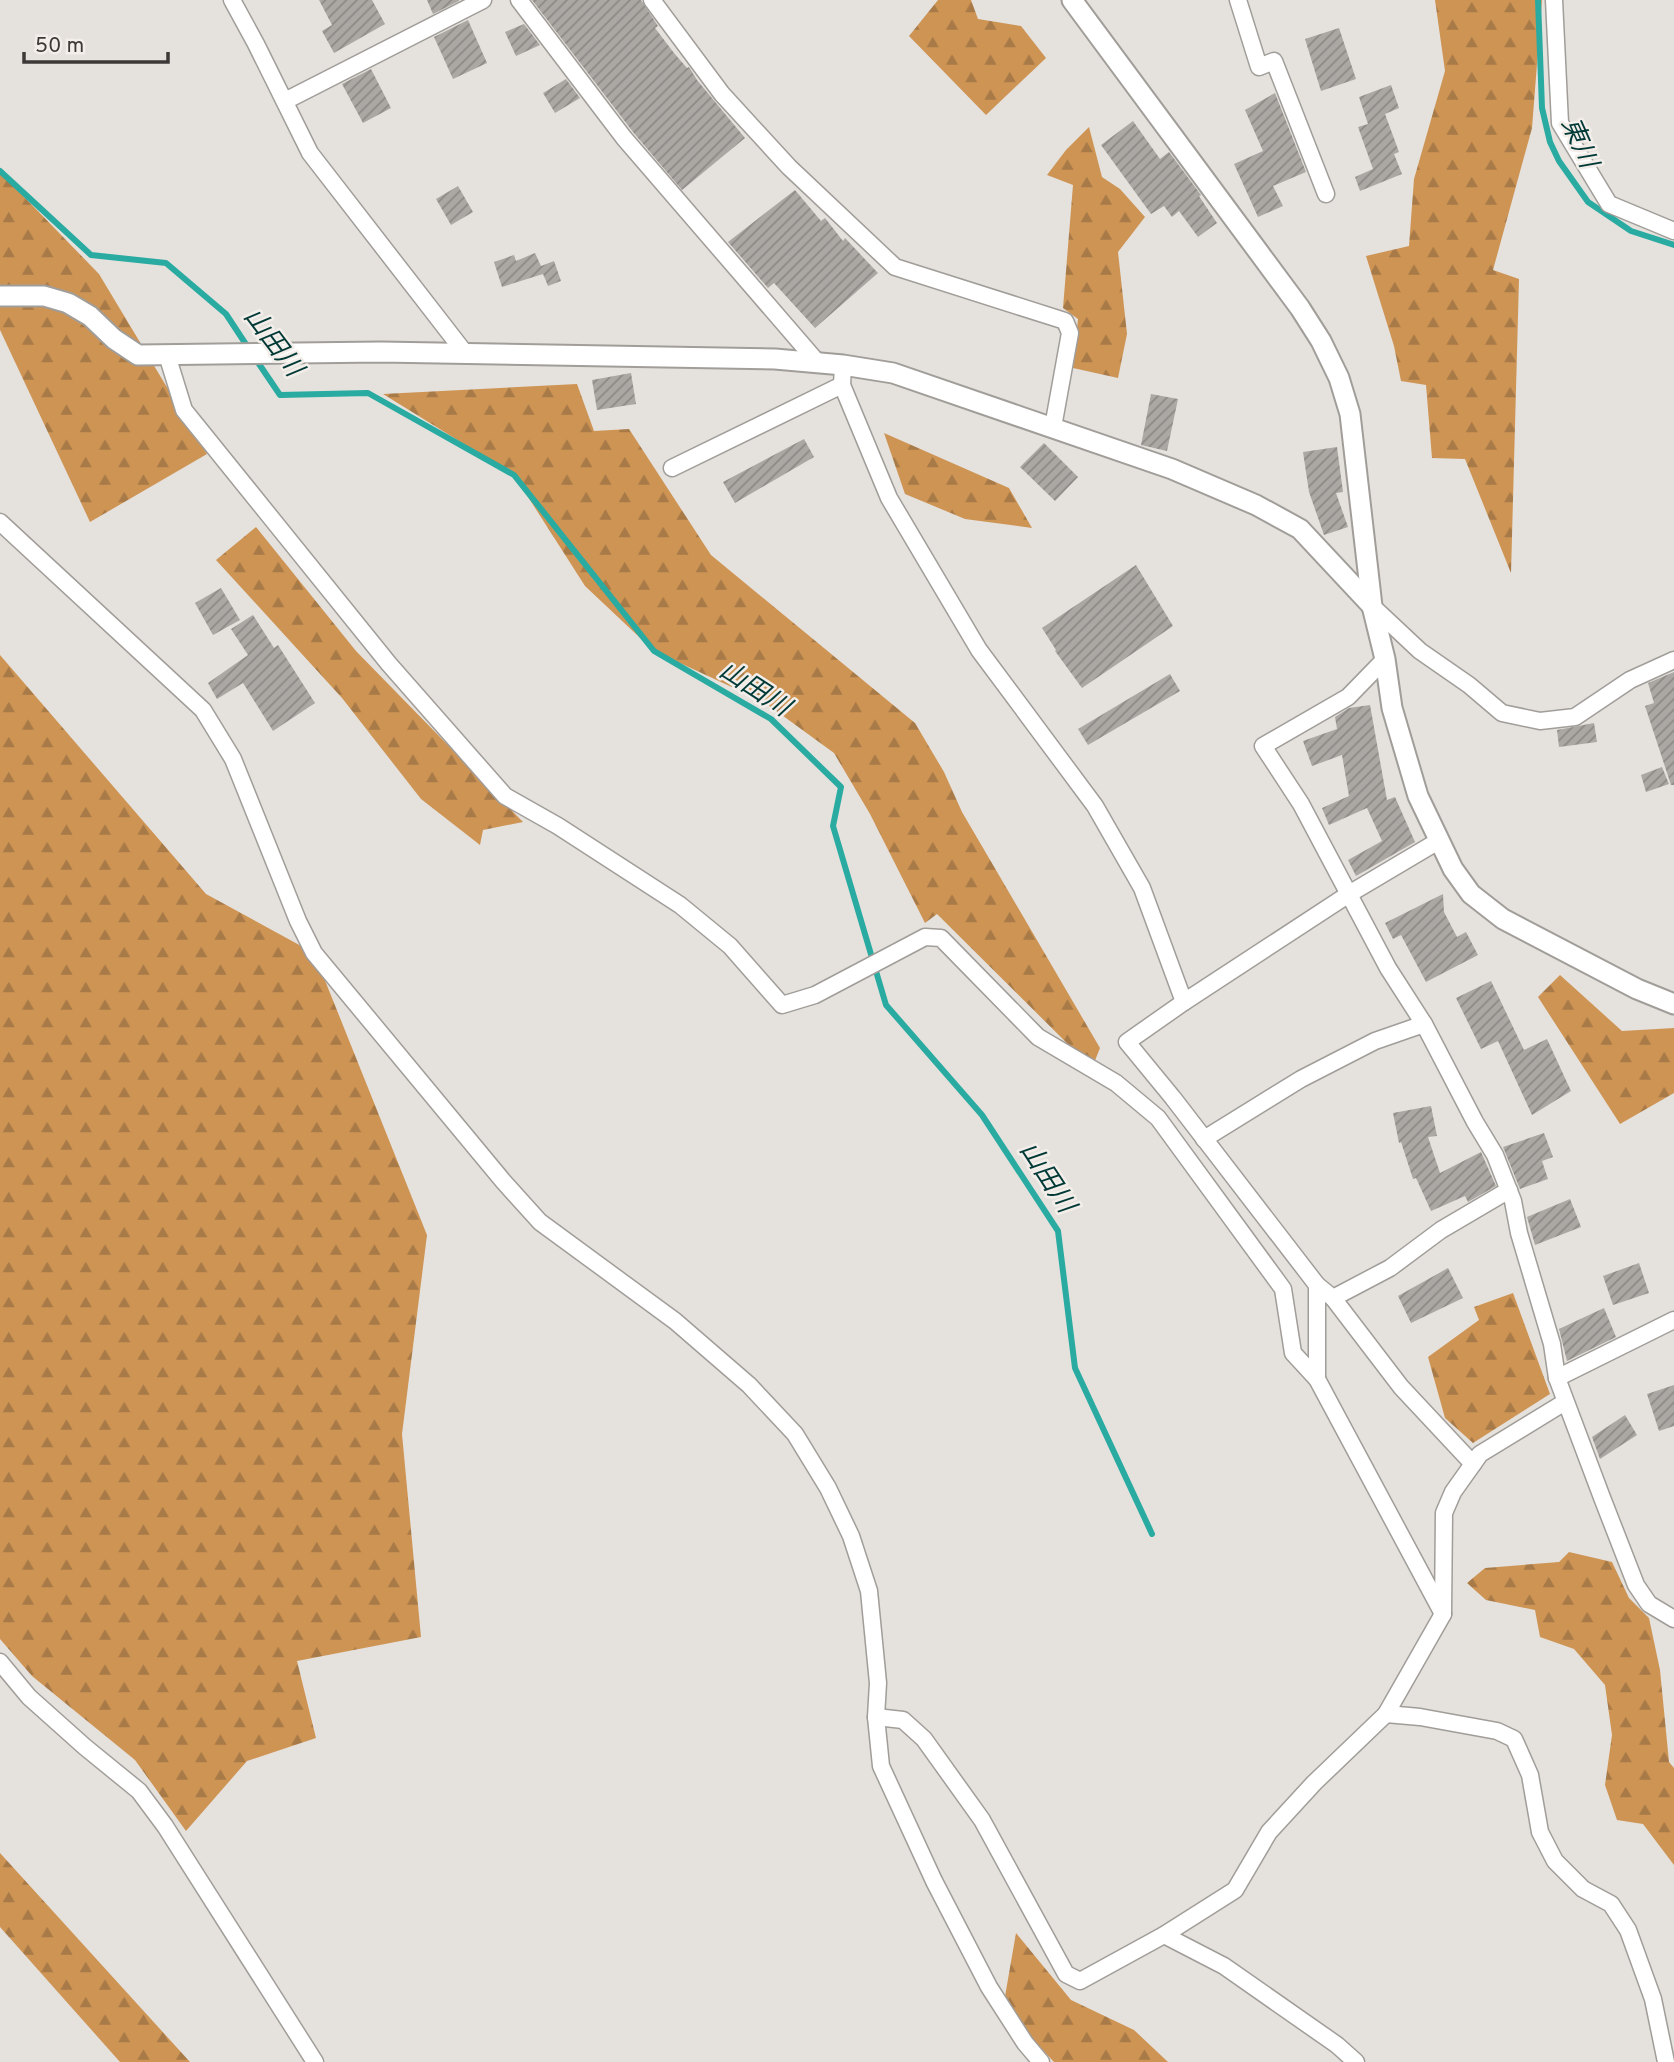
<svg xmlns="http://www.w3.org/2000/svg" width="1674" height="2062" font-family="Overpass,'Noto Sans JP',sans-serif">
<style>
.forest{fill:url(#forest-firs)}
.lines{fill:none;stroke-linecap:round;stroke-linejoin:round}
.stream{stroke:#29aba2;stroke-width:6}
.building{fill:url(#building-hatch)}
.minor-casing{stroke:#a19d99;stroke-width:19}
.tertiary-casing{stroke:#a19d99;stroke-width:23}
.minor{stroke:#fff;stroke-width:16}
.tertiary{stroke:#fff;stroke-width:19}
.labels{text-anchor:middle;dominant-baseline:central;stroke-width:5;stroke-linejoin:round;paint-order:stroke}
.water-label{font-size:26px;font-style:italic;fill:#003936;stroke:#f3eeea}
</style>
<defs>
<pattern id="forest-firs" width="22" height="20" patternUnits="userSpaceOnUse" patternTransform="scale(1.75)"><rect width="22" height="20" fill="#ce9454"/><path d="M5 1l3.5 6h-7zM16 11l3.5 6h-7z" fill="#a87a47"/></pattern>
<pattern id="building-hatch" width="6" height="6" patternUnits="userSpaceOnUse" patternTransform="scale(1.75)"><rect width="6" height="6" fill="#aba7a3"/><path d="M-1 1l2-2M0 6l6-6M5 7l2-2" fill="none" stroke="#8c8986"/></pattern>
</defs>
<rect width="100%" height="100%" fill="#e5e1dd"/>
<g class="forest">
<path d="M 938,0 L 971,0 L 978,19 L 1021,26 L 1046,58 L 986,115 L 909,36 Z"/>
<path d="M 1435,0 L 1542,0 L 1532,128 L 1493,270 L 1519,279 L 1511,573 L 1465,459 L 1432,458 L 1426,385 L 1401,381 L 1394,346 L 1366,256 L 1409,246 L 1414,179 L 1445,71 Z"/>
<path d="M 1089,127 L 1102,177 L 1120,189 L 1145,217 L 1118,252 L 1127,334 L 1118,378 L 1073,368 L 1078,319 L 1063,308 L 1073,185 L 1047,175 L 1066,150 Z"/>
<path d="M 0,172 L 99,274 L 207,454 L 90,522 L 0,330 Z"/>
<path d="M 577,384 L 594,431 L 629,429 L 711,555 L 915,723 L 944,772 L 962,812 L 1100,1048 L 1092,1068 L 937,914 L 925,923 L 870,814 L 834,753 L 764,702 L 654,651 L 585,586 L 514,475 L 383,394 Z"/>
<path d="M 884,433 L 1009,488 L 1032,528 L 965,519 L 905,494 Z"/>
<path d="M 256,527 L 356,651 L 523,822 L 483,830 L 480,845 L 421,799 L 342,698 L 216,560 Z"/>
<path d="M 0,655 L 206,894 L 314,953 L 427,1235 L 402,1434 L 421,1637 L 297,1661 L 316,1738 L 247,1761 L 186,1831 L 135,1760 L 32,1676 L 0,1639 Z"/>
<path d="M 1560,975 L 1622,1031 L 1674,1028 L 1674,1093 L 1620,1124 L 1538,997 Z"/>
<path d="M 1513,1293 L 1550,1394 L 1473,1443 L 1445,1418 L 1428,1357 L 1479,1320 L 1474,1307 Z"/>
<path d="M 1569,1552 L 1612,1562 L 1629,1598 L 1649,1618 L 1660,1670 L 1669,1762 L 1674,1768 L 1674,1865 L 1643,1824 L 1617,1820 L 1605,1785 L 1612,1735 L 1605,1685 L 1574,1649 L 1540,1637 L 1535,1610 L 1486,1600 L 1467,1583 L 1485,1568 L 1559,1562 Z"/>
<path d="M 0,1853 L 190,2062 L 120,2062 L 0,1927 Z"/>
<path d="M 1016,1933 L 1071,2000 L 1134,2030 L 1168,2062 L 1054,2062 L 1003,2008 Z"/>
</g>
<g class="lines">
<g class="stream">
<path d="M 1538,0 L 1542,108 L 1550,142 L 1559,161 L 1588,202 L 1631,231 L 1674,245"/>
<path d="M 0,171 L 91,255 L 166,263 L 226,314 L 249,349"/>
<path d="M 255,358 L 280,395 L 368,393 L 514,475 L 654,651 L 771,719 L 841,787 L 833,826 L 886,1005 L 982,1115 L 1058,1231 L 1075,1368 L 1152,1534"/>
</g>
</g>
<g class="building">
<path d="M 319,0 L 372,0 L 385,24 L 334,53 L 322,31 L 332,25 Z"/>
<path d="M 427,0 L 459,0 L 459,1 L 433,14 Z"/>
<path d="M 532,0 L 641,0 L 658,26 L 655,28 L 674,53 L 687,68 L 689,67 L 697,80 L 745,138 L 682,190 L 633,132 Z"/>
<path d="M 468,20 L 487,63 L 453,79 L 434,37 Z"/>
<path d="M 524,24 L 540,45 L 516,56 L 505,32 Z"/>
<path d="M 1339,28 L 1356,79 L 1321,91 L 1305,39 Z"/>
<path d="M 371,69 L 391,108 L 363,123 L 342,84 Z"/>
<path d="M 566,79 L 580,98 L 555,113 L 543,93 Z"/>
<path d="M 1391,85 L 1399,108 L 1385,114 L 1399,152 L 1394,154 L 1402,174 L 1360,191 L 1355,177 L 1373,169 L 1358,127 L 1368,124 L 1359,97 Z"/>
<path d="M 1275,93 L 1306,172 L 1273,186 L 1283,206 L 1258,217 L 1234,164 L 1263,151 L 1245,110 Z"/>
<path d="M 1133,121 L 1160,159 L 1169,152 L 1201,195 L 1199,196 L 1217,223 L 1198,237 L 1179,211 L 1172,217 L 1164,206 L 1151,214 L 1101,145 Z"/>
<path d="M 458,186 L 473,212 L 451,225 L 436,199 Z"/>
<path d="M 795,190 L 821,221 L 825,218 L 843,241 L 845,238 L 878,273 L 815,328 L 774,283 L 768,288 L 728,242 Z"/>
<path d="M 535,253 L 541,266 L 554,261 L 561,281 L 548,286 L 543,274 L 502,287 L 494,262 L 514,255 L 516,261 Z"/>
<path d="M 631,373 L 636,404 L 597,410 L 592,380 Z"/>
<path d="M 1151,394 L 1178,399 L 1167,451 L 1141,445 Z"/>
<path d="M 804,439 L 814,457 L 735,503 L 723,482 Z"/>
<path d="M 1044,443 L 1078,477 L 1055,501 L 1020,467 Z"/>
<path d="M 1337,447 L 1343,492 L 1336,493 L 1348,527 L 1324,535 L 1309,492 L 1303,452 Z"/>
<path d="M 1136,565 L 1173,626 L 1082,688 L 1055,651 L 1056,650 L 1042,628 Z"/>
<path d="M 221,588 L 240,620 L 213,635 L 195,603 Z"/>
<path d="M 253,615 L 274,648 L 278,645 L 315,703 L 273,731 L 243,683 L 217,699 L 208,683 L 248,655 L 231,629 Z"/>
<path d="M 1674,672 L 1674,785 L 1671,785 L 1645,706 L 1654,703 L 1648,683 Z"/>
<path d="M 1170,674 L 1180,691 L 1088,745 L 1078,729 Z"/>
<path d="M 1370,705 L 1387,800 L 1395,797 L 1415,842 L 1356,876 L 1348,860 L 1382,841 L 1367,808 L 1329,825 L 1322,808 L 1349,796 L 1342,755 L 1312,766 L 1303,741 L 1337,729 L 1335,717 L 1349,708 Z"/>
<path d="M 1594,723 L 1597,742 L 1559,747 L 1557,730 Z"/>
<path d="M 1662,767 L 1669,784 L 1646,792 L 1641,775 Z"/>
<path d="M 1443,894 L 1444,912 L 1457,937 L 1466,932 L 1478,955 L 1426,982 L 1401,935 L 1393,939 L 1385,923 Z"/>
<path d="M 1491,981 L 1524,1050 L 1547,1039 L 1571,1091 L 1532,1115 L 1498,1041 L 1481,1049 L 1456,998 Z"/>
<path d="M 1431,1106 L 1437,1136 L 1428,1137 L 1440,1173 L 1481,1152 L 1496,1186 L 1468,1202 L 1465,1196 L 1431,1211 L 1416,1178 L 1413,1179 L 1401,1142 L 1399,1143 L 1393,1113 Z"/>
<path d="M 1544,1133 L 1553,1157 L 1542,1161 L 1548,1179 L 1520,1189 L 1503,1147 Z"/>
<path d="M 1570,1199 L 1581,1227 L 1535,1245 L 1527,1217 Z"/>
<path d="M 1639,1263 L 1649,1293 L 1613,1305 L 1603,1276 Z"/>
<path d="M 1448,1268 L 1463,1298 L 1411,1323 L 1398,1296 Z"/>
<path d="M 1604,1308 L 1616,1337 L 1567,1361 L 1559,1329 Z"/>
<path d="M 1674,1385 L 1674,1426 L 1659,1431 L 1647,1394 Z"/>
<path d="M 1625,1415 L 1637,1435 L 1600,1459 L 1592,1437 Z"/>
</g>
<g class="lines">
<g class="minor-casing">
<g id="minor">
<path d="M 232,0 L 256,44 L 310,153 L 465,353"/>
<path d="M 519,0 L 624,138 L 818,363"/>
<path d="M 652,0 L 722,94 L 789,167 L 895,267 L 1065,321 L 1070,333 L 1053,427"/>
<path d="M 1238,0 L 1259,67 L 1274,61 L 1326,194"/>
<path d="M 1554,0 L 1560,123 L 1609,204 L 1674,231"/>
<path d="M 285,101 L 483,0"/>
<path d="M 167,355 L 184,410 L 389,664 L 505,796 L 558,826 L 680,905 L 730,946 L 782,1005 L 815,995 L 925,937 L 941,938 L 1038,1037 L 1116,1083 L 1158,1118 L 1283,1289 L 1293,1353 L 1317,1379 L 1443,1614"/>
<path d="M 843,365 L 842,385 L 889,498 L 979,650 L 1095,806 L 1142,888 L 1184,1002 L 1127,1042 L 1173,1098 L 1317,1285 L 1317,1379"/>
<path d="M 672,468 L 842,385"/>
<path d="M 0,522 L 203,710 L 233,759 L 298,921 L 314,953 L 503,1181 L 540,1222 L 675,1321 L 749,1385 L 795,1434 L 828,1488 L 851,1536 L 869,1591 L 878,1683 L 876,1717 L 881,1766 L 934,1881 L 989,1987 L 1025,2043 L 1041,2062"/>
<path d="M 1372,606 L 1420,651 L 1469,685 L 1502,713 L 1540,721 L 1575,717 L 1630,680 L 1674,660"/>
<path d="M 1385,659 L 1348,697 L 1263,746 L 1301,804 L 1388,968 L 1424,1024 L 1475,1122 L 1495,1155 L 1513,1201 L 1519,1233 L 1552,1344 L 1557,1378 L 1601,1495 L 1636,1585 L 1649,1604 L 1674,1619"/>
<path d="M 1184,1002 L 1349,894 L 1440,840"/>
<path d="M 1204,1139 L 1301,1079 L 1375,1041 L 1424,1024"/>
<path d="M 1317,1285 L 1333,1298 L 1390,1268 L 1441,1230 L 1509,1190"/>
<path d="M 1333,1298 L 1401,1387 L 1473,1464"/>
<path d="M 1557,1378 L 1674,1320"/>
<path d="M 0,1662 L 29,1697 L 85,1747 L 139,1791 L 165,1826 L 315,2062"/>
<path d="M 1386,1714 L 1420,1717 L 1497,1731 L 1514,1739 L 1530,1775 L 1540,1832 L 1555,1861 L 1583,1889 L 1611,1904 L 1628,1930 L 1653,1999 L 1666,2062"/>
<path d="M 876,1717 L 903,1720 L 924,1739 L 982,1820 L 1066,1974 L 1080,1981 L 1164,1935 L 1235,1890 L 1269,1832 L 1314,1783 L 1386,1714 L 1443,1614 L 1444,1513 L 1453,1492 L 1480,1454 L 1565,1402"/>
<path d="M 1164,1935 L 1224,1966 L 1337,2045 L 1356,2062"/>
</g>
</g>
<g class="tertiary-casing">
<g id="tertiary">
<path d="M 1072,0 L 1300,308 L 1321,341 L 1339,378 L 1350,414 L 1372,606 L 1385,659 L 1392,708 L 1418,796 L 1453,869 L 1471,894 L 1503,919 L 1637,989 L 1674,1004"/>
<path d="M 0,296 L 44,296 L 68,303 L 90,316 L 114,339 L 138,355 L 381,352 L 775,359 L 843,365 L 893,373 L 1172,469 L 1256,505 L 1300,529 L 1372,606"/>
</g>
</g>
<use href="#minor" class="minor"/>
<use href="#tertiary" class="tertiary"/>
</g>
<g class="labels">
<g class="water-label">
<text transform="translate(1578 143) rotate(66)">東川</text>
<text transform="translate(272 343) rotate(53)">山田川</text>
<text transform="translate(754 690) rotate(33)">山田川</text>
<text transform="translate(1046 1178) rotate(57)">山田川</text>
</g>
</g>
<path d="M24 52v10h144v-10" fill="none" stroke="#3c3a38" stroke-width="3.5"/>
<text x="35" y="52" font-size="21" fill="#3c3a38" stroke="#f3eeea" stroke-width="5" paint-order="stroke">50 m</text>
</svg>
